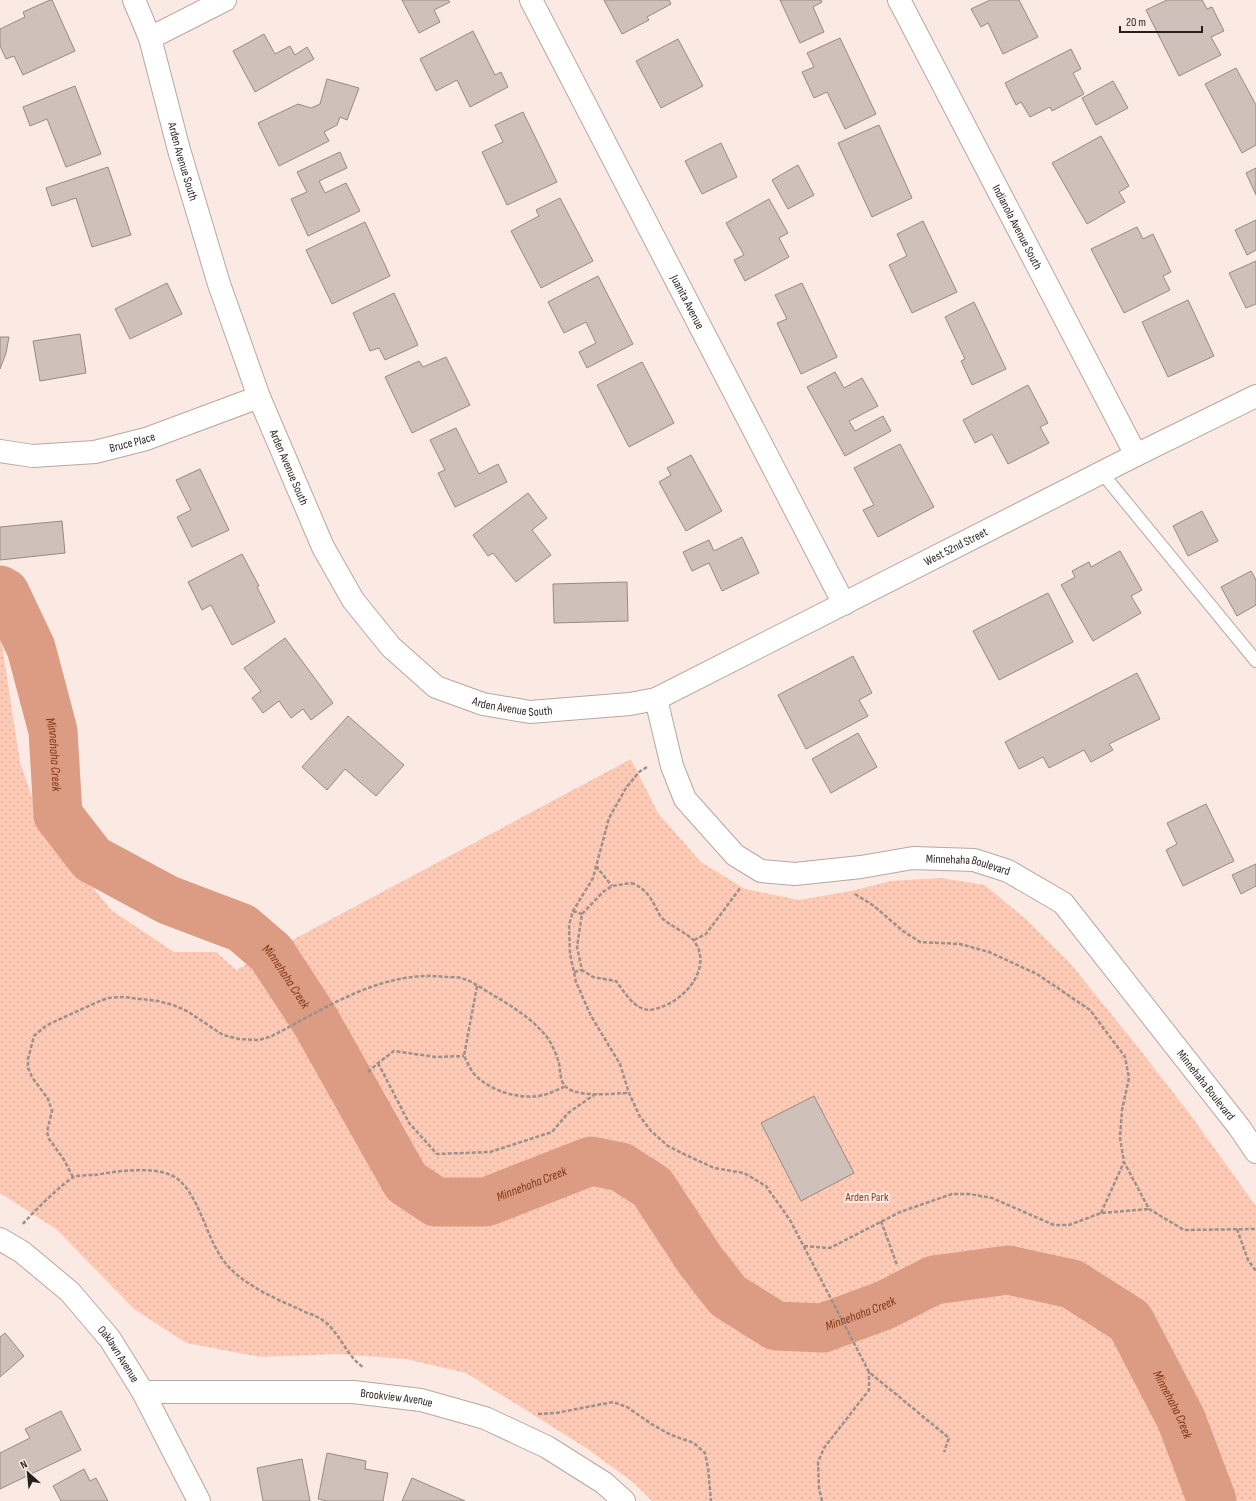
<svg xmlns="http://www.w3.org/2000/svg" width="1256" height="1501" font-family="'Sofia Sans Condensed',sans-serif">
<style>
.park{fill:url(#park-dots)}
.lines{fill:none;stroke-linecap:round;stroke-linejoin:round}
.river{stroke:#dc9c83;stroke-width:49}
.building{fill:#d0c0ba;stroke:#988983}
.lane-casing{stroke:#b7a7a1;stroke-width:14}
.street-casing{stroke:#b7a7a1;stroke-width:24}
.path{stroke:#9c908b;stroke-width:2.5;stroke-dasharray:4 2;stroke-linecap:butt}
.lane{stroke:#fff;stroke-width:12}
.street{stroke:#fff;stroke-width:22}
.labels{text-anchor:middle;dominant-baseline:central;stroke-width:4;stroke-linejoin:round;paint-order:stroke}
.street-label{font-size:12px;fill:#251f1d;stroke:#fbeae3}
.park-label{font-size:12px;fill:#883c1a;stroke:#fbeae3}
.water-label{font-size:13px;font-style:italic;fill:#813513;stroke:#fbeae3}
</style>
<defs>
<pattern id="park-dots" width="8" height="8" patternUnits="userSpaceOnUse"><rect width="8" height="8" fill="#fecab6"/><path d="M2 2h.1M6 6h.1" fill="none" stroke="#daad9c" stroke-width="1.8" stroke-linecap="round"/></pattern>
</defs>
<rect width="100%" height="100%" fill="#fbeae3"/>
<path class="park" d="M 0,632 L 20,762 L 36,809 L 67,855 L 111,910 L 174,952 L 216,952 L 236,970 L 631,759 L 658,813 L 701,862 L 745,889 L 799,900 L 851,891 L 891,881 L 941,878 L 985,885 L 1028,921 L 1070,963 L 1137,1046 L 1189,1113 L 1256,1206 L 1256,1501 L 652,1501 L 634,1483 L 586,1448 L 521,1407 L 466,1373 L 406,1359 L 338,1354 L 260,1357 L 186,1343 L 134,1309 L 56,1229 L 0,1193 Z"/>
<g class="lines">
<path class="river" id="s1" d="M 0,590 L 5,593 L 31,648 L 53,731 L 58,815 L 92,859 L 168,900 L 242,928 L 271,953 L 316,1022 L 406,1182 L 436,1202 L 486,1202 L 591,1161 L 621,1167 L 652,1187 L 700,1260 L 728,1296 L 776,1326 L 823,1328 L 885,1305 L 934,1280 L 1008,1270 L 1072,1284 L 1130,1321 L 1181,1419 L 1212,1501"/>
</g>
<g class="building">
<path d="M 50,0 L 52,0 L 75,51 L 23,75 L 14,56 L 6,59 L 0,46 L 0,29 L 25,17 L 23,12 Z"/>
<path d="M 402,0 L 448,0 L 450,2 L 434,10 L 440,22 L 419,33 Z"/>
<path d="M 604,0 L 669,0 L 671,4 L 647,17 L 649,20 L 622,34 Z"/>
<path d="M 780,0 L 821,0 L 822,2 L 813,7 L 824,32 L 800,43 Z"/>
<path d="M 990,0 L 1019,0 L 1038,37 L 1003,54 L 988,23 L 981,27 L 971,9 Z"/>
<path d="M 1167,0 L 1202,0 L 1207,9 L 1212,7 L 1224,31 L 1211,37 L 1221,55 L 1179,76 L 1146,10 Z"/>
<path d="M 473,31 L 495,75 L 501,72 L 508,87 L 470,107 L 457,80 L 436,91 L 420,59 Z"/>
<path d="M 264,34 L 275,54 L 290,46 L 295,55 L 307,47 L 314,59 L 255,92 L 233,51 Z"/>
<path d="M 840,38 L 876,114 L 845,129 L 827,92 L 814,98 L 802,72 L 814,67 L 807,53 Z"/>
<path d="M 678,39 L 703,86 L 661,108 L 636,61 Z"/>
<path d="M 1071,49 L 1081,69 L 1073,73 L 1084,94 L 1052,111 L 1050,107 L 1030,117 L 1021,102 L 1016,105 L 1005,83 Z"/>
<path d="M 1236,68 L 1256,105 L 1256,145 L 1242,153 L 1205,84 Z"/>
<path d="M 327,79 L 359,88 L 347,120 L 340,117 L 337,125 L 324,132 L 329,141 L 279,166 L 258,123 L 298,104 L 311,108 L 320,104 Z"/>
<path d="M 1113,81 L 1128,108 L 1096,125 L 1082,98 Z"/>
<path d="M 75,86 L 101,154 L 66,167 L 47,119 L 30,126 L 23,107 Z"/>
<path d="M 523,112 L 557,182 L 507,205 L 482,152 L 503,142 L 495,125 Z"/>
<path d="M 879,125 L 912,198 L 872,217 L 838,143 Z"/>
<path d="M 1101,136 L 1129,186 L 1119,192 L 1125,202 L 1087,224 L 1052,163 Z"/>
<path d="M 721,143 L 737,177 L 702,194 L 685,161 Z"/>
<path d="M 340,152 L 347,168 L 319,181 L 325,193 L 346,183 L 360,211 L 308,236 L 291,199 L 307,192 L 297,172 Z"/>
<path d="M 798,165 L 814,195 L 788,209 L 772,180 Z"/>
<path d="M 108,167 L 131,235 L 92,247 L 76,198 L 52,206 L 46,188 Z"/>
<path d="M 1256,168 L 1256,195 L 1246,173 Z"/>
<path d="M 560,198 L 593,261 L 541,288 L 511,231 L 539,216 L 536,210 Z"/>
<path d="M 769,199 L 788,233 L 779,238 L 789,257 L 745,281 L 734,260 L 744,255 L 726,223 Z"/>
<path d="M 1256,220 L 1256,250 L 1247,255 L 1235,230 Z"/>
<path d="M 923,221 L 957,292 L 912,313 L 889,265 L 907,256 L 897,234 Z"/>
<path d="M 365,222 L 390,276 L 332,304 L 306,250 Z"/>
<path d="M 1137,227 L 1143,239 L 1153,234 L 1171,272 L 1163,276 L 1170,290 L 1124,313 L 1091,249 Z"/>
<path d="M 1256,261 L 1256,304 L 1246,308 L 1229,273 Z"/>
<path d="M 598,276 L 633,344 L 587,368 L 579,352 L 596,343 L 586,322 L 564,333 L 548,302 Z"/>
<path d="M 167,283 L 182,314 L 130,339 L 115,309 Z"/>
<path d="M 802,283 L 837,357 L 801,374 L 777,323 L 787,319 L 775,295 Z"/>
<path d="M 394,293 L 418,345 L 385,360 L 379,348 L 370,351 L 353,313 Z"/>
<path d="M 1188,300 L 1214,356 L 1168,377 L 1142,322 Z"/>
<path d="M 974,302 L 1006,369 L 972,385 L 961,361 L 965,359 L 945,317 Z"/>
<path d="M 80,334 L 86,373 L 40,381 L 33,341 Z"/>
<path d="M 0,337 L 9,337 L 6,353 L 0,369 Z"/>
<path d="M 446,357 L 470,405 L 412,433 L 385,377 L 419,361 L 423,367 Z"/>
<path d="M 642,362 L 674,423 L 629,447 L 597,385 Z"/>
<path d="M 835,372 L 844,388 L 862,378 L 878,406 L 849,421 L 855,431 L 883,416 L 891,431 L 845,456 L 807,387 Z"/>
<path d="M 1028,385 L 1048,423 L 1040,427 L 1049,443 L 1008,464 L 992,434 L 975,443 L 963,420 Z"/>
<path d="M 456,428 L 479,474 L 498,464 L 507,482 L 455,507 L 438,473 L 445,470 L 430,440 Z"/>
<path d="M 900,444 L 934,507 L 878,537 L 863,510 L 874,505 L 854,468 Z"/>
<path d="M 691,455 L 722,511 L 686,531 L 659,482 L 671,475 L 667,468 Z"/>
<path d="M 200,469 L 229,530 L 192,547 L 177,517 L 191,510 L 176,480 Z"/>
<path d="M 528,493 L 547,518 L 532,530 L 551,555 L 516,582 L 493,553 L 488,556 L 473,535 Z"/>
<path d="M 1202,511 L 1218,541 L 1188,556 L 1173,526 Z"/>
<path d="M 62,521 L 65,553 L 0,560 L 0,527 Z"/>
<path d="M 742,537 L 759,573 L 722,591 L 709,563 L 692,571 L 683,552 L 709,540 L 714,551 Z"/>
<path d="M 1120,551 L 1142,590 L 1131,596 L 1141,613 L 1093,641 L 1061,585 L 1075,577 L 1072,571 L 1089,562 L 1091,567 Z"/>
<path d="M 242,554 L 259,586 L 257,587 L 275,622 L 232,645 L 211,605 L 202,610 L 188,582 Z"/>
<path d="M 1251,571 L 1256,580 L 1256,605 L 1237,616 L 1221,587 Z"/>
<path d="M 627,582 L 628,621 L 554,623 L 553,584 Z"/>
<path d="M 1048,593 L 1073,642 L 999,680 L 973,631 Z"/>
<path d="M 285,638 L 333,703 L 311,720 L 303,709 L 291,718 L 279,701 L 263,713 L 252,698 L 261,691 L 244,668 Z"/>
<path d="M 853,656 L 872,693 L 859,700 L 868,716 L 806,749 L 778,695 Z"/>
<path d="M 1137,673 L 1160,719 L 1109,744 L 1113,750 L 1091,762 L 1084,750 L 1049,768 L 1043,757 L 1019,769 L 1005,742 Z"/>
<path d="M 348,716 L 404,765 L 376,796 L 345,769 L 327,790 L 302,767 Z"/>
<path d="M 858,733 L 877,767 L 831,793 L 812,759 Z"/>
<path d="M 1206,804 L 1234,861 L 1183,886 L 1166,850 L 1177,844 L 1167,823 Z"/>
<path d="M 1256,864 L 1256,886 L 1241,894 L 1232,875 Z"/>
<path d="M 814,1096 L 854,1173 L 801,1201 L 761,1123 Z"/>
<path d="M 5,1333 L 24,1356 L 0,1377 L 0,1337 Z"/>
<path d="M 61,1411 L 81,1450 L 0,1489 L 0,1453 L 30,1438 L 25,1429 Z"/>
<path d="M 327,1453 L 366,1461 L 365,1469 L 388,1473 L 383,1501 L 327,1501 L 318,1499 Z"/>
<path d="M 302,1459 L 310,1501 L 263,1501 L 257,1468 Z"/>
<path d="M 84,1469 L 90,1481 L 96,1478 L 108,1501 L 61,1501 L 53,1486 Z"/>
<path d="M 412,1478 L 465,1501 L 402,1501 Z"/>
</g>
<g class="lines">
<g class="lane-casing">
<path id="lane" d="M 1102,473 L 1256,661"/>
</g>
<g class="street-casing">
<g id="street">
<path id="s2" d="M 134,0 L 150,38 L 179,150 L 219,284 L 259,397 L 323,547 L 353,600 L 391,647 L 436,687 L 483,704 L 530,712 L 630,704 L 656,699 L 1136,455 L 1256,396"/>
<path id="s3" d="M 531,0 L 844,604"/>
<path id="s4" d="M 899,0 L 1136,455"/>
<path d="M 150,38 L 225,0"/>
<path id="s5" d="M 0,451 L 33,456 L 95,452 L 146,439 L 259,397"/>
<path id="s6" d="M 656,699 L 672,766 L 685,799 L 735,855 L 761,871 L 795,874 L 861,867 L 913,858 L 974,860 L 1008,871 L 1063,903 L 1239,1127 L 1256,1152"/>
<path id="s7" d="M 0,1239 L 22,1252 L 70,1292 L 110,1339 L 143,1392 L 199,1501"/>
<path id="s8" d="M 143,1392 L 353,1392 L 421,1400 L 485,1418 L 547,1447 L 604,1483 L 624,1501"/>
</g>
</g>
<g class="path">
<path d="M 647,767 L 639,772 L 626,788 L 609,818 L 593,878 L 573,911 L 569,925 L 570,954 L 576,982 L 591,1016 L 620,1064 L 629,1093 L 639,1115 L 651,1131 L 668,1146 L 686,1155 L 714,1168 L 744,1173 L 766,1186 L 790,1220 L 869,1372 L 949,1438 L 944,1452"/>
<path d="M 596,866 L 612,886"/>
<path d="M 631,883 C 644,887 650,896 656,908 C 658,911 659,915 662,918 C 669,925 690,935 694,941 C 713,967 686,999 661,1007 C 656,1009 649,1011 644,1009 C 631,1005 624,991 616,981 L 593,977 L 582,970 L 577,947 L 582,914 L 603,892 L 612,886 Z"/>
<path d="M 855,894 L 874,906 L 903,931 L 920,942 L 960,944 L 989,952 L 1037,974 L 1090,1010 L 1125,1057 L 1129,1078 L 1122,1110 L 1120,1138 L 1124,1162 L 1149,1209 L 1184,1230 L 1256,1229"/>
<path d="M 573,911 L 582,914"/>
<path d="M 694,940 L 706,934 L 741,887"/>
<path d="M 574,972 L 582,970"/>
<path d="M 477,986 L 464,1056 C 468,1063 471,1072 477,1077 C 495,1093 524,1101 547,1094 C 553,1092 559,1089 564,1087"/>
<path d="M 378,1063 L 409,1123 L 437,1154 L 490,1152 L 552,1132 L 568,1113 L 594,1095"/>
<path d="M 368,1072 L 378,1063 L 394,1051 L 436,1057 L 464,1056"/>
<path d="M 73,1177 L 63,1158 L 49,1139 L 47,1132 L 52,1111 L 48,1099 L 32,1077 L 28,1068 L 28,1059 L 34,1036 L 47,1025 L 95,1003 L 108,998 L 123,997 L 158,1001 L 173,1005 L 187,1011 L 223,1035 L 239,1039 L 259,1040 L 272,1036 C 326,1008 383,969 446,977 C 452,977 459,977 464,979 C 474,982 484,990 493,995 C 512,1006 532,1019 546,1036 C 552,1043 556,1054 559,1063 C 560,1069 560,1075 562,1081 C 568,1100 613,1093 629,1093"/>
<path d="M 1101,1213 L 1124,1162"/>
<path d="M 881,1221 L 897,1265"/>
<path d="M 23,1224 C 29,1216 66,1180 74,1177 C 80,1175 89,1175 95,1175 C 117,1171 163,1164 180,1181 C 202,1202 207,1242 227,1265 C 246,1286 274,1298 299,1309 C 306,1313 315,1315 321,1319 C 340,1331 345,1355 363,1367"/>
<path d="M 1237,1229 L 1248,1260 L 1256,1271"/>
<path d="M 804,1246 L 830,1248 L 900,1212 L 952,1194 L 970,1194 L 992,1198 L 1054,1225 L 1069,1225 L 1101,1213 L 1149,1209"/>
<path d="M 538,1414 L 556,1413 L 613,1402 L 627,1407 L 653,1425 L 671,1435 L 694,1443 L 705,1453 L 708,1468 L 711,1501"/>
<path d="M 822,1501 L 819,1488 L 818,1462 L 824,1448 L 869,1390 L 869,1372"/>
</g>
<use href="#lane" class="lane"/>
<use href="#street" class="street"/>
</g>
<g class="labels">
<g class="street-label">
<text stroke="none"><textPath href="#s2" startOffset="169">Arden Avenue South</textPath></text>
<text stroke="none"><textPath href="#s4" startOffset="256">Indianola Avenue South</textPath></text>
<text stroke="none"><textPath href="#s3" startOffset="340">Juanita Avenue</textPath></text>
<text stroke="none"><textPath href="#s5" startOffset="134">Bruce Place</textPath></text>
<text stroke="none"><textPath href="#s2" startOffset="493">Arden Avenue South</textPath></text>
<text stroke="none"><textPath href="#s2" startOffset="1322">West 52nd Street</textPath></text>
<text stroke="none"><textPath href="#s2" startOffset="841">Arden Avenue South</textPath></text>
<text stroke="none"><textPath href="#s6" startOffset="419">Minnehaha Boulevard</textPath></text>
<text stroke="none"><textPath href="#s6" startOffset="755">Minnehaha Boulevard</textPath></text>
<text stroke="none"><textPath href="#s7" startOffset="167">Oaklawn Avenue</textPath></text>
<text stroke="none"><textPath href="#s8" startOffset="254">Brookview Avenue</textPath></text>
</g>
<g class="park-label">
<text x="867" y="1197">Arden Park</text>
</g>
<g class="water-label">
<text stroke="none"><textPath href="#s1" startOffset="176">Minnehaha Creek</textPath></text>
<text stroke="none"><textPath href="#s1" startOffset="524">Minnehaha Creek</textPath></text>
<text stroke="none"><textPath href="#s1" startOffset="897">Minnehaha Creek</textPath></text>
<text stroke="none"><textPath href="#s1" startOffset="1305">Minnehaha Creek</textPath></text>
<text stroke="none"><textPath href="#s1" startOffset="1689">Minnehaha Creek</textPath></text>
</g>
</g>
<g transform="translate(28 1473) rotate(333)" stroke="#fbeae3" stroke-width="3" paint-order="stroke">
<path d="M0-3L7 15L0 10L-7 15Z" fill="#251f1d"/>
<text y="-6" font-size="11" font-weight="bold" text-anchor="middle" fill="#251f1d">N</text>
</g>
<path d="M1120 26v6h82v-6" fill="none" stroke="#251f1d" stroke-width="2"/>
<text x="1126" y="26" font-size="12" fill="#251f1d" stroke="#fbeae3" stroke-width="3" paint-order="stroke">20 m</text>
</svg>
